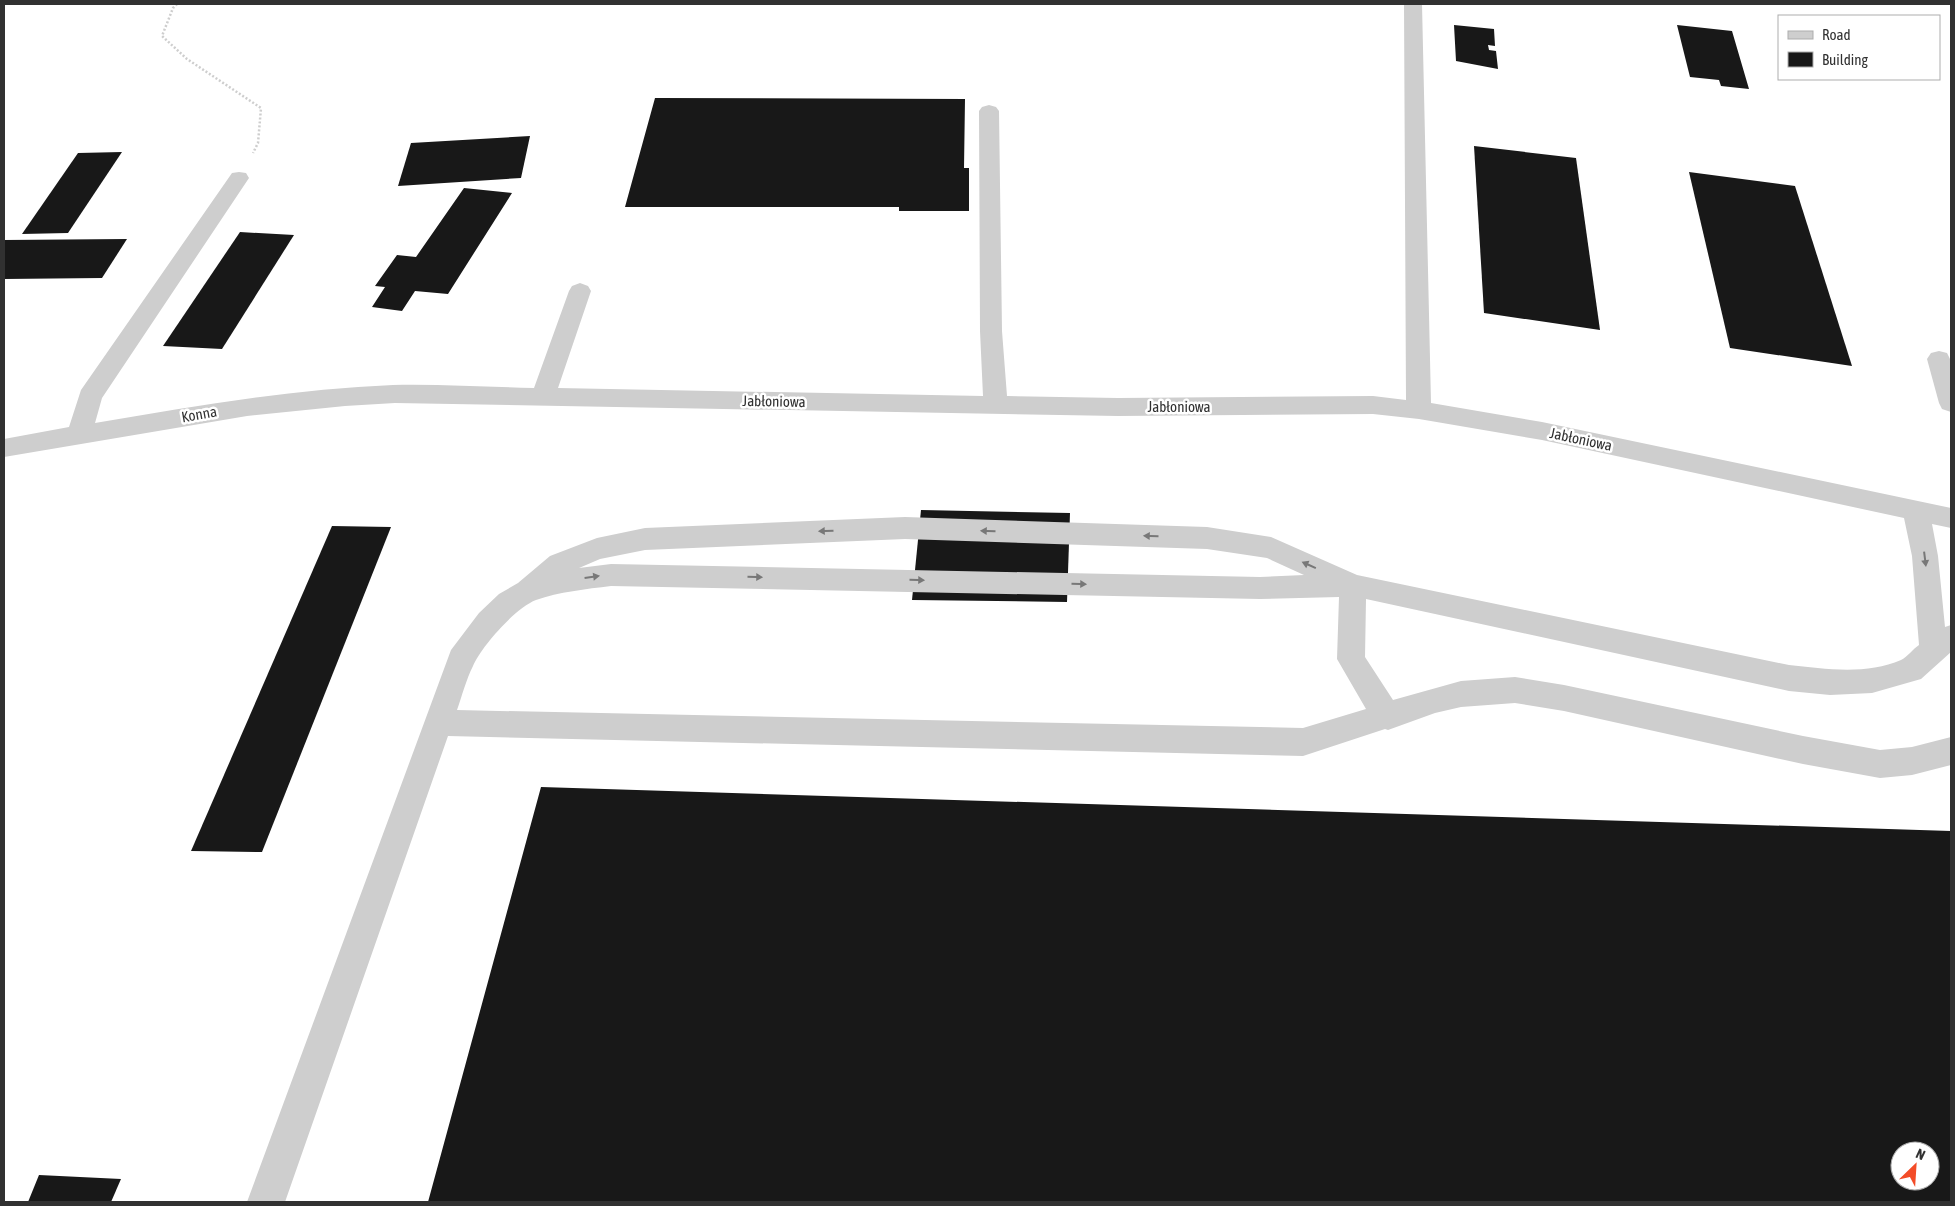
<svg xmlns="http://www.w3.org/2000/svg" width="1955" height="1206" font-family="'Asap Condensed',sans-serif">
<style>
.building{fill:#181818;fill-rule:evenodd}
.lines{fill:none;stroke-linecap:round;stroke-linejoin:round}
.path{stroke:#cecece;stroke-width:2.5;stroke-dasharray:2 2;stroke-linecap:butt}
.minor{fill:#cecece;fill-rule:evenodd}
.oneway{fill:#787878}
.labels{text-anchor:middle;dominant-baseline:central;stroke-width:5;stroke-linejoin:round;paint-order:stroke}
.street-label{font-size:15px;fill:#313131;stroke:#fff}
</style>
<rect width="100%" height="100%" fill="#fff"/>
<g class="building">
<path d="M 1454,25 L 1494,29 L 1495,46 L 1488,45 L 1489,50 L 1496,51 L 1498,69 L 1456,61 Z"/>
<path d="M 1677,25 L 1732,31 L 1749,89 L 1721,86 L 1719,80 L 1690,77 Z"/>
<path d="M 655,98 L 965,99 L 964,168 L 969,168 L 969,211 L 899,211 L 899,207 L 625,207 Z"/>
<path d="M 530,136 L 521,178 L 398,186 L 411,143 Z"/>
<path d="M 1474,146 L 1576,158 L 1600,330 L 1484,313 Z"/>
<path d="M 122,152 L 68,233 L 22,234 L 78,153 Z"/>
<path d="M 1689,172 L 1795,186 L 1852,366 L 1730,348 Z"/>
<path d="M 464,188 L 512,193 L 448,294 L 415,291 L 402,311 L 372,307 L 385,287 L 375,286 L 397,255 L 416,257 Z"/>
<path d="M 240,232 L 294,235 L 222,349 L 163,346 Z"/>
<path d="M 127,239 L 102,278 L 4,279 L 4,240 Z"/>
<path d="M 921,510 L 1070,513 L 1067,602 L 912,600 Z"/>
<path d="M 332,526 L 391,527 L 262,852 L 191,851 Z"/>
<path d="M 541,787 L 1951,831 L 1951,1202 L 428,1202 ZM 1900,1151 L 1930,1151 L 1930,1181 L 1900,1181 Z"/>
<path d="M 39,1175 L 121,1179 L 111,1202 L 28,1202 Z"/>
</g>
<g class="lines">
<path class="path" d="M 177,4 L 173,8 L 162,36 L 187,59 L 261,108 L 258,143 L 253,153"/>
<g class="minor">
<path d="M 1404,4 L 1422,4 L 1431,403 L 1542,422 L 1951,508 L 1951,528 L 1932,524 L 1938,556 L 1945,627 L 1951,625 L 1951,652 L 1921,679 L 1872,693 L 1830,695 L 1789,691 L 1366,599 L 1365,657 L 1393,700 L 1461,681 L 1515,677 L 1564,685 L 1803,736 L 1880,750 L 1912,747 L 1951,737 L 1951,765 L 1912,775 L 1880,778 L 1803,764 L 1564,711 L 1515,703 L 1461,707 L 1435,713 L 1388,730 L 1385,729 L 1303,756 L 448,736 L 285,1202 L 247,1202 L 451,650 L 479,613 L 499,594 L 518,583 L 550,556 L 597,538 L 645,528 L 905,517 L 1207,527 L 1271,537 L 1357,575 L 1789,665 C 1825,669 1867,675 1901,660 C 1907,657 1913,649 1919,645 L 1912,556 L 1904,518 L 1542,440 L 1419,419 L 1373,414 L 1118,416 L 395,403 L 345,406 L 247,416 L 4,457 L 4,439 L 69,427 L 81,390 L 232,173 L 239,172 L 246,173 L 249,178 L 102,398 L 95,423 C 194,406 293,389 393,385 C 440,384 488,387 534,388 L 569,291 L 572,286 L 580,283 L 588,286 L 591,291 L 558,388 L 983,396 L 980,331 L 979,111 L 982,107 L 989,105 L 996,107 L 999,111 L 1002,331 L 1007,396 L 1118,398 L 1373,396 L 1406,400 ZM 905,539 L 1207,549 L 1267,558 L 1304,575 L 1260,577 L 611,564 L 579,568 L 600,559 L 645,550 ZM 611,586 L 1260,599 L 1339,597 L 1337,659 L 1366,709 L 1303,728 L 457,710 C 462,696 466,680 473,666 C 481,647 515,608 536,600 C 559,592 586,589 611,586 Z"/>
<path d="M 1939,351 L 1947,353 L 1951,361 L 1951,412 L 1942,409 L 1939,403 L 1927,359 L 1931,353 Z"/>
</g>
</g>
<defs><path id="oneway-solid" d="M-6-.8H1V-3.2L6.5 0L1 3.2V.8H-6Z" transform="scale(1.25)"/></defs>
<g class="oneway">
<use href="#oneway-solid" transform="translate(826 531) rotate(178)"/>
<use href="#oneway-solid" transform="translate(988 531) rotate(-178)"/>
<use href="#oneway-solid" transform="translate(1151 536) rotate(-178)"/>
<use href="#oneway-solid" transform="translate(1925 559) rotate(83)"/>
<use href="#oneway-solid" transform="translate(1309 565) rotate(-156)"/>
<use href="#oneway-solid" transform="translate(592 577) rotate(-8)"/>
<use href="#oneway-solid" transform="translate(755 577) rotate(1)"/>
<use href="#oneway-solid" transform="translate(917 580) rotate(1)"/>
<use href="#oneway-solid" transform="translate(1079 584) rotate(1)"/>
</g>
<g class="labels">
<g class="street-label">
<text transform="translate(774 401) rotate(1)">Jabłoniowa</text>
<text x="1179" y="406">Jabłoniowa</text>
<text transform="translate(199 414) rotate(-10)">Konna</text>
<text transform="translate(1581 439) rotate(12)">Jabłoniowa</text>
</g>
</g>
<rect width="1955" height="1206" fill="none" stroke="#313131" stroke-width="10"/>
<rect x="1778" y="15" width="162" height="65" fill="#ffffff" stroke="#adadad"/>
<rect x="1788" y="31" width="25" height="8" fill="#cecece" stroke="#adadad"/>
<text x="1822" y="40" font-size="15" fill="#313131">Road</text>
<rect x="1788" y="52" width="25" height="15" fill="#181818" stroke="#adadad"/>
<text x="1822" y="65" font-size="15" fill="#313131">Building</text>
<g transform="translate(1915 1166) rotate(25)"><circle r="24" fill="#ffffff" stroke="#adadad"/>
<path d="M0-4L9 19L0 12L-9 19Z" fill="#f34c28"/>
<text y="-8" font-size="14" font-weight="bold" text-anchor="middle" fill="#313131">N</text>
</g>
</svg>
